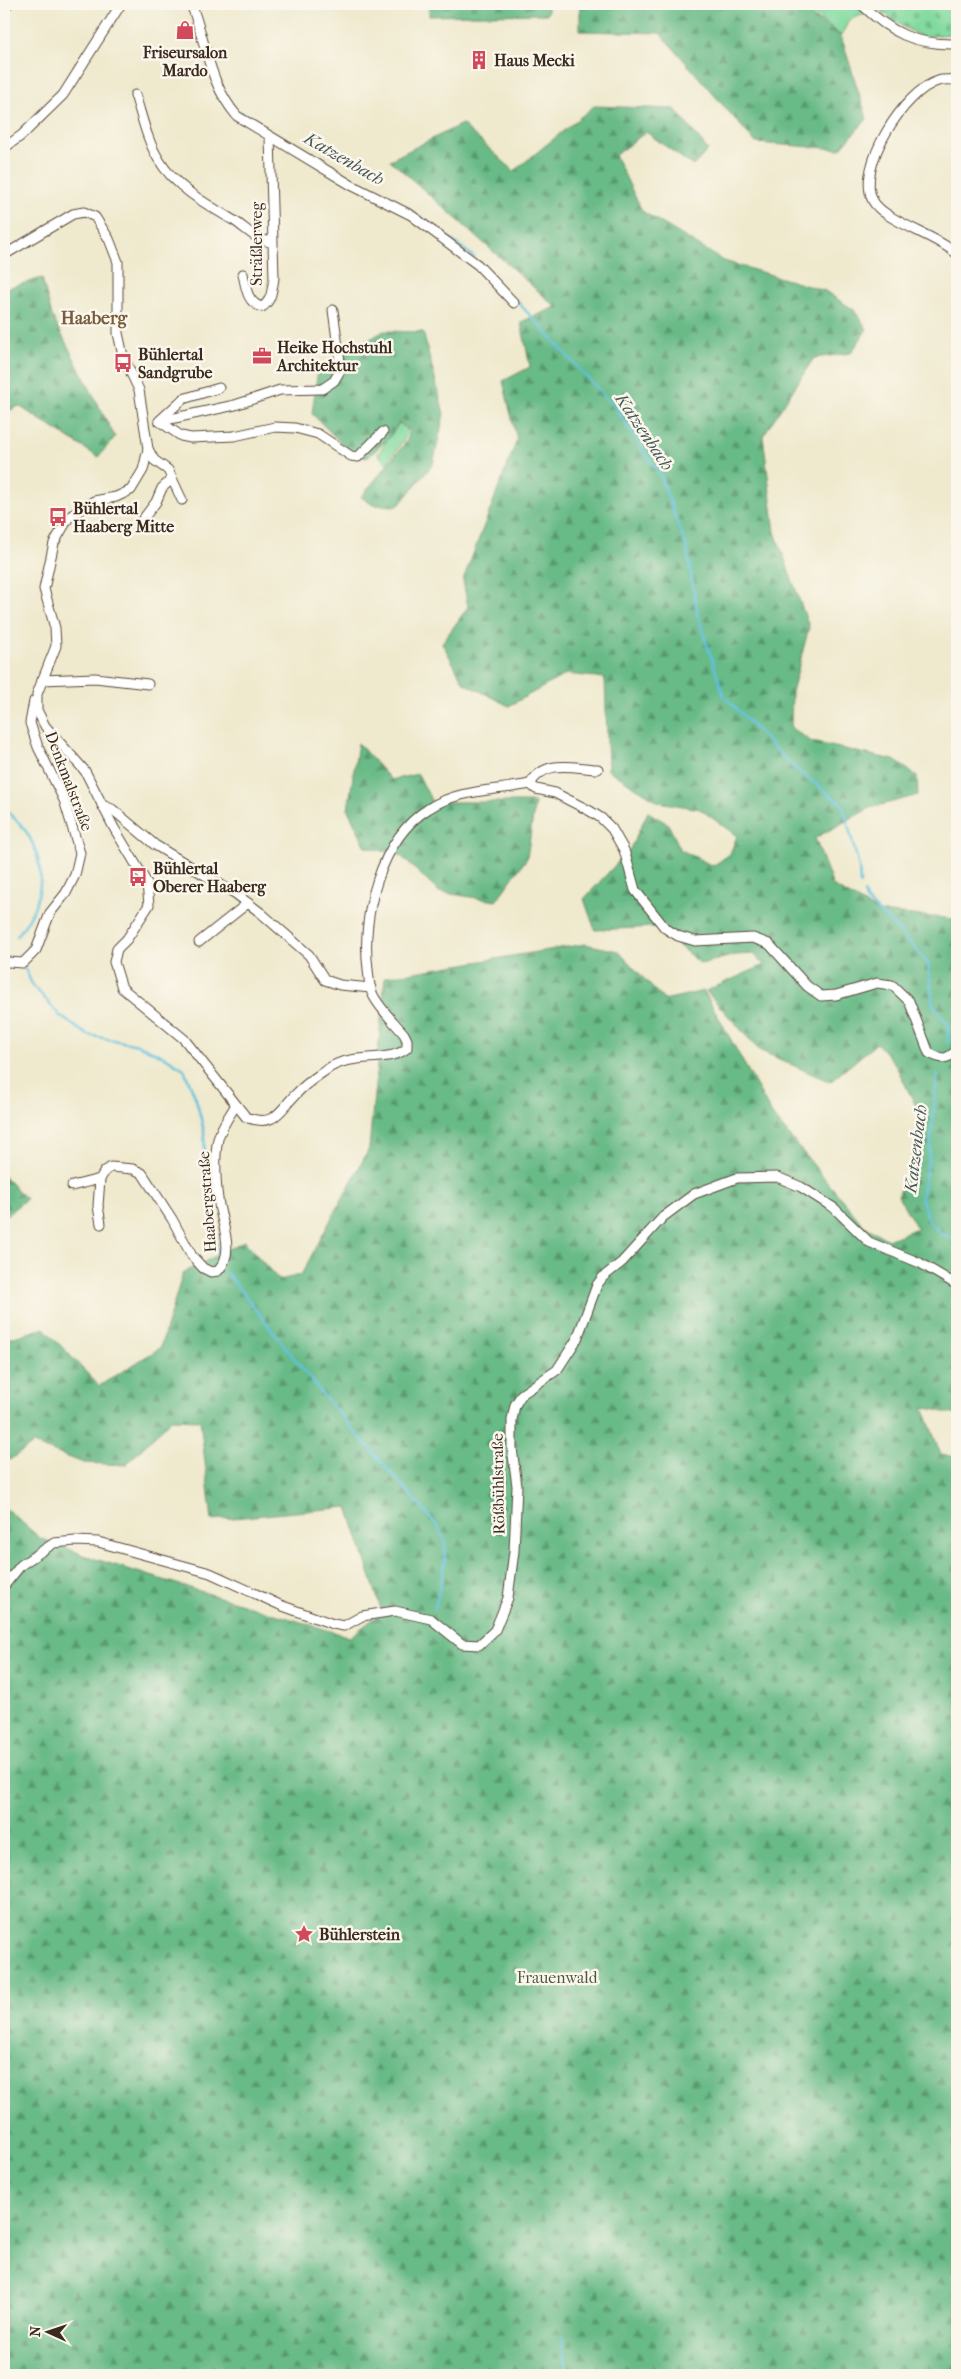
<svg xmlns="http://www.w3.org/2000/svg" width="961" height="2379" font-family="'IM FELL French Canon',serif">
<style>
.green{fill:#81da9f;stroke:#5e825e}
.forest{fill:url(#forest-firs);stroke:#527252}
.cemetery{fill:url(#cemetery-stones);stroke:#5e825e}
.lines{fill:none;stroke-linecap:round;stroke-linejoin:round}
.stream{stroke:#60c1de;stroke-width:2.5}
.minor-casing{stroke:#564738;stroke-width:11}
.minor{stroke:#fff;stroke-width:9}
.labels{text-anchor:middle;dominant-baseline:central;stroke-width:5;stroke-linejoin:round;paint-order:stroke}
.poi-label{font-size:16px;font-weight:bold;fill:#3b2a1e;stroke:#fbf7ec;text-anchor:start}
.street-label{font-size:16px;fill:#3b2a1e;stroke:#fbf7ec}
.park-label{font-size:16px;fill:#4c563e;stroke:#fbf7ec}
.water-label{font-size:18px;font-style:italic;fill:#465758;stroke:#fbf7ec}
.neighbourhood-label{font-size:18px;font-weight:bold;fill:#795c3d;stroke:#fbf7ec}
</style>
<defs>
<pattern id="forest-firs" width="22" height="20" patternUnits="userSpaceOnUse" patternTransform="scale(1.25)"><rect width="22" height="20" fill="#68ba86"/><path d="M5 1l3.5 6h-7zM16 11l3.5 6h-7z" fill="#57976d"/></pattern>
<pattern id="cemetery-stones" width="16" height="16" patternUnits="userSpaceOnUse" patternTransform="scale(1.25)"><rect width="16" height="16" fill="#81da9f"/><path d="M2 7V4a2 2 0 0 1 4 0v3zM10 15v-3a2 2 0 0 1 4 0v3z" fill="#70bb88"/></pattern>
</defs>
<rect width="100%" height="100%" fill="#fbf7ec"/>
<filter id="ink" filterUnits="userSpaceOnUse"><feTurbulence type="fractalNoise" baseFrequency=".02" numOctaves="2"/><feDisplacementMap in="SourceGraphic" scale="10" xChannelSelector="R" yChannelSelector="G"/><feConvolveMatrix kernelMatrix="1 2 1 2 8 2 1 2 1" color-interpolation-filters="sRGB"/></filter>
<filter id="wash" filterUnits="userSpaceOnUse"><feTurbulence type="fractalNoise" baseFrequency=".0096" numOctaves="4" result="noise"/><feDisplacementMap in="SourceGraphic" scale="20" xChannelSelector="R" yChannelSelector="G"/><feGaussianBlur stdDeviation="1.12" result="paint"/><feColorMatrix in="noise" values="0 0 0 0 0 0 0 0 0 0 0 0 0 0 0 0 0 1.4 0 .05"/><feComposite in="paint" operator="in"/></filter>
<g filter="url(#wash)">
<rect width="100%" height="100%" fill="#efe9cd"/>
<g class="green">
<path d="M 802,4 L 855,4 L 867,13 L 849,20 L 841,36 Z"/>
<path d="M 399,423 L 409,432 L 387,464 L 378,454 Z"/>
</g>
<g class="forest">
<path d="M 429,4 L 549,4 L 547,14 L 429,16 Z"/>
<path d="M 580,4 L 796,4 L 841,36 L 867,119 L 840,149 L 756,143 L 660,33 L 580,31 Z"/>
<path d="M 594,106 L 675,109 L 708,150 L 693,166 L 646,132 L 615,155 L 642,211 L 724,261 L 825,291 L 854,310 L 867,329 L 851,353 L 814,358 L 763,436 L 775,532 L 809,627 L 792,692 L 791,728 L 812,742 L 894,760 L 917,776 L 918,795 L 870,808 L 815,838 L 833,886 L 878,912 L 957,919 L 957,1415 L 923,1407 L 941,1455 L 957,1457 L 957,2375 L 4,2375 L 4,1507 L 40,1538 L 92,1558 L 350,1637 L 382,1612 L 348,1507 L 212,1520 L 200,1420 L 171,1419 L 126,1465 L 84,1463 L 33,1444 L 4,1464 L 4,1340 L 44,1328 L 99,1386 L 160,1348 L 183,1273 L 244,1241 L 279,1280 L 301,1275 L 369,1149 L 385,977 L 585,944 L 618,951 L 664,1000 L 704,991 L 773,1116 L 863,1225 L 888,1240 L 917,1228 L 898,1196 L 925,1124 L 895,1064 L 877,1043 L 830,1082 L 759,1050 L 706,991 L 764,965 L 754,954 L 736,955 L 701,964 L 656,927 L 595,930 L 584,899 L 630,849 L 648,812 L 668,824 L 681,850 L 713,866 L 730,854 L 737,836 L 700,809 L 659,802 L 608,770 L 605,678 L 566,674 L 509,706 L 464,683 L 442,643 L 468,607 L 463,580 L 517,440 L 503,381 L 530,367 L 521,322 L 556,307 L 390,160 L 462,124 L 514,171 Z"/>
<path d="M 42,278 L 52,316 L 115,437 L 98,457 L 19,406 L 4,413 L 4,289 Z"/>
<path d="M 384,331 L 423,332 L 444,414 L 433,464 L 398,506 L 373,505 L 361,497 L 406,442 L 411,431 L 399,422 L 389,438 L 367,458 L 352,454 L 312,414 L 318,369 Z"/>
<path d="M 358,743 L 391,780 L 418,774 L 432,802 L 535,802 L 527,858 L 496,901 L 439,892 L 400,855 L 366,847 L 348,810 Z"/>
<path d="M 4,1176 L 26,1199 L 4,1217 Z"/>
</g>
<path class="cemetery" d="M 873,4 L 957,4 L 957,33 L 922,37 L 897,23 Z"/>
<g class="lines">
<g class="stream">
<path d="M 241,112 L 257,123"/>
<path d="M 311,156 L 371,190"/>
<path d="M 420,217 L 474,257"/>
<path d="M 516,300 L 616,409 L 660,475 L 687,549 L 698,617 L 724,696 L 791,765 L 843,805 L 859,867 L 860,884"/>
<path d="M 4,808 C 11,816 22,824 27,833 C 49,870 42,905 17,936"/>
<path d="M 864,893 L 866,900 L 899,931 L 928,963 L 933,1005 L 948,1024 L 948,1043"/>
<path d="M 25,969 L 32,984 L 60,1016 L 88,1035 L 138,1045 L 165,1057 L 184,1069 L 196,1099 L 204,1131 L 205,1162 L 218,1256"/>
<path d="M 937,1074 L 930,1150 L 921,1198 L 928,1219 L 939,1232 L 957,1241"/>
<path d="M 227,1273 L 323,1395 L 436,1524 L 445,1540 L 445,1562 L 435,1609"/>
<path d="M 562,2337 L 567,2375"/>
</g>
</g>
</g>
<g filter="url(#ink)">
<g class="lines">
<g class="minor-casing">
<g id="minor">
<path d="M 191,4 C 207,44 208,82 237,116 L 351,185 L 411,215 L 478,265 L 514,303"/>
<path d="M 861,4 C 891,33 915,45 957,44"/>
<path d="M 4,7 L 8,4"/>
<path d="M 957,80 C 951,80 944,79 938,81 C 905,90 855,168 873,201 C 884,221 938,236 957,254"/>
<path d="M 135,95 C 142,116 147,141 159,160 C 175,187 206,204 233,220 C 246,228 256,241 272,242"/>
<path d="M 4,148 L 22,135 L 63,95 L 121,4"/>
<path d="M 4,255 L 73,214 L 84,212 L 95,217 L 109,239 L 118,262 L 118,333 L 123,356 L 139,390 L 148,449 L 143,470 L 131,490 L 116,497 L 94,501 L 69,517 L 54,543 L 44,589 L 55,628 L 56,646 L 37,694 L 37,710 L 45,726 L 85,771 L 114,828 L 147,883 L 149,905 L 127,939 L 117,949 L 114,962 L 122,988 L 184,1039 L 246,1117 C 275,1128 279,1111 296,1094 C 305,1084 316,1077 326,1070 C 351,1051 390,1064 407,1048 L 407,1040 L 404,1034 C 394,1022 380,1009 373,995 C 369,988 369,977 368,969 C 361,917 380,839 428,809 C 458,789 496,791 530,784 L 536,789 L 555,793 L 590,811 L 601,818 L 612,829 L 624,850 L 635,890 L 665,928 L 678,936 L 695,941 L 753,938 L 769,944 L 807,986 L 821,996 L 836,995 L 877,983 L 892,985 L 909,1001 L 929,1053 C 942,1060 947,1060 957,1050"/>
<path d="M 243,274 C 246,288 247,303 262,307 C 272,301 272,289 274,278 L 270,137"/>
<path d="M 219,388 L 183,399 L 159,421 L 181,436 L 191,438 L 234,436 L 275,427 L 295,428 L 318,434 L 351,456 L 358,457 L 383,432"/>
<path d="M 161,421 L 235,405 L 280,390 L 322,389 L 334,381 L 341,369 L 333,310"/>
<path d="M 148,449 L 154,460 L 168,470 L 182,500"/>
<path d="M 140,523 L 156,502 L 162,488 L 171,480"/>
<path d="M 42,680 L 95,678 L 148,684"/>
<path d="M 530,784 C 546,758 573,768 598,769"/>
<path d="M 102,805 L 112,809 L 155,845 L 236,894 L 261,913 L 309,955 L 325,980 L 340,985 L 371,988"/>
<path d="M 199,942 L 248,903"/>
<path d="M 4,959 L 8,962 L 23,963 L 36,950 L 50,913 L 66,893 L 75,875 L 80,853 L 64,800 L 38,747 L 30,723 L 34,701"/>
<path d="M 100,1179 L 98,1206 L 101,1224"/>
<path d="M 72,1186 L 100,1179 L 105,1171 L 111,1167 L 133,1169 L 142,1173 L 172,1219 L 192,1256 L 203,1268 L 211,1272 L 218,1271 C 235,1253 223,1227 219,1205 C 216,1189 214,1156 218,1139 C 221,1127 229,1116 236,1105"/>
<path d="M 4,1586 L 21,1565 L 54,1543 L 75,1541 L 98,1542 L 210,1573 L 280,1605 L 333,1624 L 344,1626 L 362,1616 L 395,1611 L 431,1619 L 462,1644 L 479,1645 L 495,1630 L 508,1598 L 514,1551 L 517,1486 L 512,1448 L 512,1420 L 515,1405 L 522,1394 L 557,1370 L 577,1339 L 597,1285 L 603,1277 L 622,1262 L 663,1217 L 694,1194 L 737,1178 L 777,1177 L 801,1187 L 834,1208 L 869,1242 L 920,1263 L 957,1285"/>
</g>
</g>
<use href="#minor" class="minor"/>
</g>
</g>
<defs>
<g id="shop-bare" transform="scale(1.5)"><path d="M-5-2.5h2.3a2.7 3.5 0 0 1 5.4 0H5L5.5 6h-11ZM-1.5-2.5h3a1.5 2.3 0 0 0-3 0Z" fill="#d1495b" stroke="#fbf7ec" stroke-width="2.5" paint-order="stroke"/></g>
<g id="building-bare" transform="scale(1.5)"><path d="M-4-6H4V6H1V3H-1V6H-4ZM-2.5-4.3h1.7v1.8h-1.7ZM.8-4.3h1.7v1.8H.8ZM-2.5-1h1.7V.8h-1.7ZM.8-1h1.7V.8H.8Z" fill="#d1495b" stroke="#fbf7ec" stroke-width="2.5" paint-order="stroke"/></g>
<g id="office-bare" transform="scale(1.5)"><path d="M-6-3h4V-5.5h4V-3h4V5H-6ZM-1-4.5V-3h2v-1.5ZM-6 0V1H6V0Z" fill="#d1495b" stroke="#fbf7ec" stroke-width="2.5" paint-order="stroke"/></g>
<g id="bus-bare" transform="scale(1.5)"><path d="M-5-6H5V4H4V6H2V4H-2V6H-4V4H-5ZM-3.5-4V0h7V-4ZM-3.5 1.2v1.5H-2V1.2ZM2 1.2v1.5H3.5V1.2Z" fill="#d1495b" stroke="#fbf7ec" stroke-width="2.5" paint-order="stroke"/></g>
<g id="sight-bare" transform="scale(1.5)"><path d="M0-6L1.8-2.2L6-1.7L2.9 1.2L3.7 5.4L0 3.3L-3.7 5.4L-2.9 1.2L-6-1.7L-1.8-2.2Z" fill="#d1495b" stroke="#fbf7ec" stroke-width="2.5" paint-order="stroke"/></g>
</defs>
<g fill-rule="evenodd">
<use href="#shop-bare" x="185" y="30"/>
<use href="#building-bare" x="479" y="60"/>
<use href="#office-bare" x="262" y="356"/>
<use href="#bus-bare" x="123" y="363"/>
<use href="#bus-bare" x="58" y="517"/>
<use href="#bus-bare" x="138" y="877"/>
<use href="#sight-bare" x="304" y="1934"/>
</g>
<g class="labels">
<g class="poi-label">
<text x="185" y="52" text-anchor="middle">Friseursalon<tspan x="185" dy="18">Mardo</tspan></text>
<text x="494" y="60">Haus Mecki</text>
<text x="277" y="347">Heike Hochstuhl<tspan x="277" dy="18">Architektur</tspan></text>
<text x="138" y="354">Bühlertal<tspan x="138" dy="18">Sandgrube</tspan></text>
<text x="73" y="508">Bühlertal<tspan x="73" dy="18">Haaberg Mitte</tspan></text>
<text x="153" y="868">Bühlertal<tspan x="153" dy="18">Oberer Haaberg</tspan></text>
<text x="319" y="1934">Bühlerstein</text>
</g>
<g class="street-label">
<text transform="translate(256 244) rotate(-90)">Sträßlerweg</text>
<text transform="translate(69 781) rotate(69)">Denkmalstraße</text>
<text transform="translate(207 1202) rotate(-94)">Haabergstraße</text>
<text transform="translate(498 1484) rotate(-91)">Rößbühlstraße</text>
</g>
<g class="park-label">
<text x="557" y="1977">Frauenwald</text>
</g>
<g class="water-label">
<text transform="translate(344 159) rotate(30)">Katzenbach</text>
<text transform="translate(644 432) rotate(56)">Katzenbach</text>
<text transform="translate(916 1149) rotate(-83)">Katzenbach</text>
</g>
<g class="neighbourhood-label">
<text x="94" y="318">Haaberg</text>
</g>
</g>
<rect width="961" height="2379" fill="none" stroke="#fbf7ec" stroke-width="20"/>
<g transform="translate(48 2332) rotate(273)" stroke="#fbf7ec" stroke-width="4" paint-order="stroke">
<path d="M0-4L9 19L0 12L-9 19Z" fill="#3b2a1e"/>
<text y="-8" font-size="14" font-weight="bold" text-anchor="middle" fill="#3b2a1e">N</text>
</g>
</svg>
